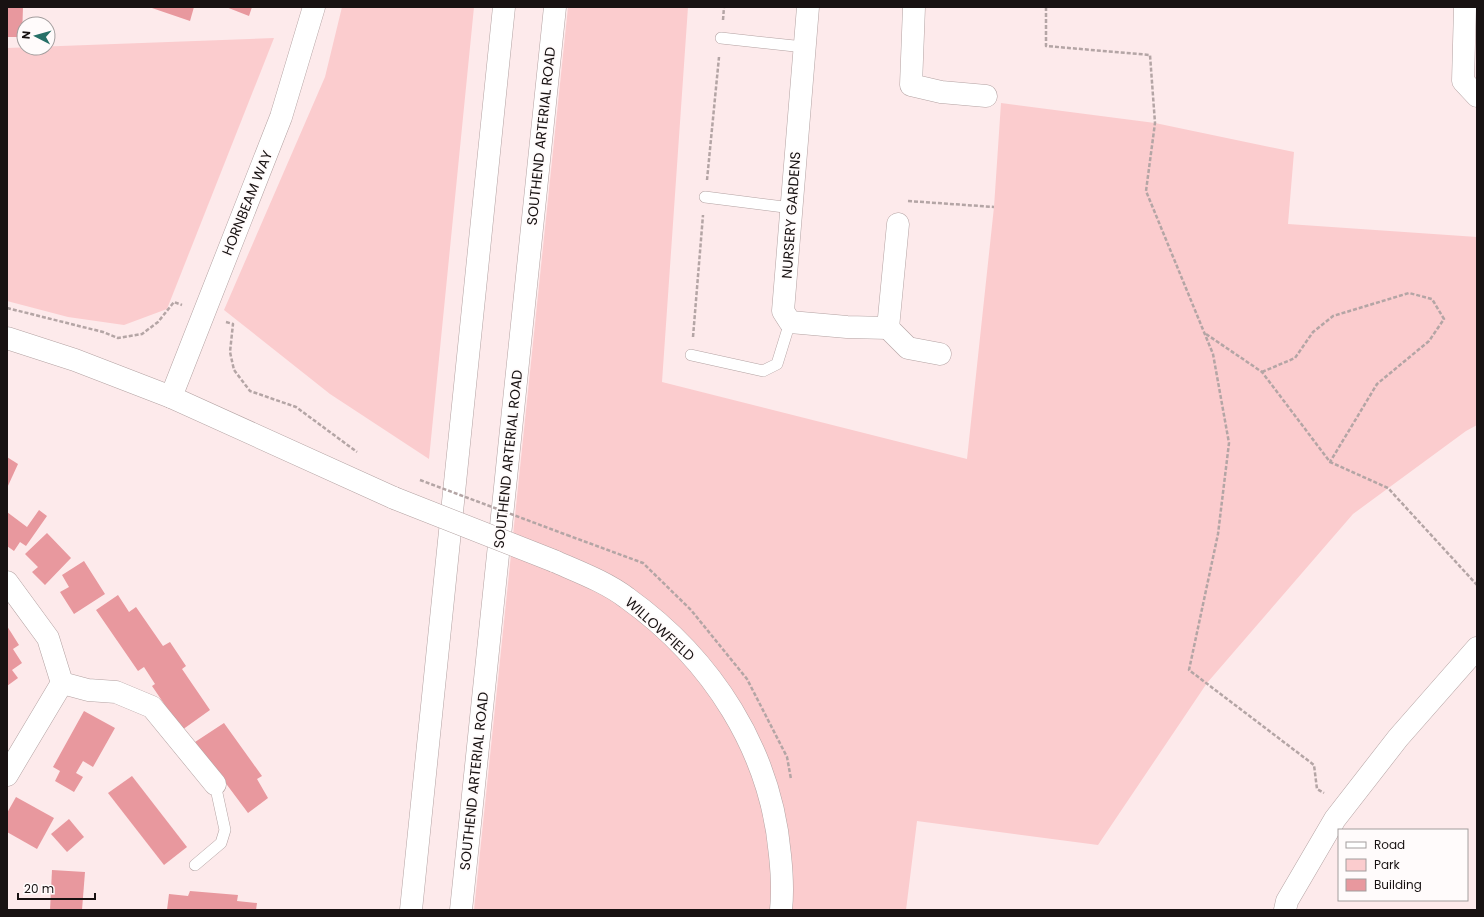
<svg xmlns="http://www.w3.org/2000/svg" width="1484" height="917" font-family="Poppins,sans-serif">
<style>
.green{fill:#fbccce}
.building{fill:#e8989e}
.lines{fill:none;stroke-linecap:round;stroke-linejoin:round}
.service-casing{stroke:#b3a2a2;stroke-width:12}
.minor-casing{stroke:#b3a2a2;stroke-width:23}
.tertiary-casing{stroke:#b3a2a2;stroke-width:23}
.trunk-casing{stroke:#b3a2a2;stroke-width:23}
.path{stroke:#b4a5a5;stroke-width:2.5;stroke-dasharray:4 2;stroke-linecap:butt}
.service{stroke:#fff;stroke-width:11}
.minor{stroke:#fff;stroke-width:22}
.tertiary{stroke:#fff;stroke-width:22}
.trunk{stroke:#fff;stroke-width:22}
.tertiary-bridge-casing{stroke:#b3a2a2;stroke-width:23;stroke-linecap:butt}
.path-bridge{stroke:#b4a5a5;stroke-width:2.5;stroke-dasharray:4 2;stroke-linecap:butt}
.tertiary-bridge{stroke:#fff;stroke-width:22}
.labels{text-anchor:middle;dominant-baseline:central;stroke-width:3.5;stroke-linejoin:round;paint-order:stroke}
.street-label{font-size:14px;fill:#181212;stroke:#fffbfb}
</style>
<rect width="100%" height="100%" fill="#fdeaeb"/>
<g class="green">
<path d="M 342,7 L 474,7 L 429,459 L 330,394 L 224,310 L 325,77 Z"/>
<path d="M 568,7 L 688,7 L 662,382 L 967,459 L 994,207 L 1001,103 L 1155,123 L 1294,152 L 1288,224 L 1477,237 L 1477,425 L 1466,431 L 1353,514 L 1207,683 L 1098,845 L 917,821 L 906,910 L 474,910 Z"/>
<path d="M 274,38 L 167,309 L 124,325 L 68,317 L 7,301 L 7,48 Z"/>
</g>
<g class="building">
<path d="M 7,7 L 23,7 L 22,37 L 7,37 Z"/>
<path d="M 149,7 L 194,7 L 190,21 Z"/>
<path d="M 226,7 L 252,7 L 249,16 Z"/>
<path d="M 7,457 L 18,464 L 7,488 Z"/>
<path d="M 39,510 L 47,516 L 26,546 L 20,542 L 14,551 L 7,546 L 7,512 L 27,527 Z"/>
<path d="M 47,533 L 71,558 L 45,585 L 32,572 L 38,567 L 25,554 Z"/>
<path d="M 84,561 L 105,594 L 74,614 L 60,592 L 69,587 L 62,575 Z"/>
<path d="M 118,595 L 129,612 L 136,607 L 163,646 L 170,642 L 186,666 L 182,669 L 210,710 L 182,730 L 152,686 L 155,684 L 144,667 L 138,671 L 96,610 Z"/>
<path d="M 7,626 L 19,645 L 13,649 L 22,663 L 12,670 L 18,678 L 7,686 Z"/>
<path d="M 84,711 L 115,728 L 93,767 L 83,761 L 76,773 L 83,777 L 74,792 L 55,781 L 60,771 L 53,767 Z"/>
<path d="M 224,723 L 262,776 L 257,779 L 268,798 L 248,813 L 195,742 Z"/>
<path d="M 132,776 L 187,847 L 164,865 L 108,793 Z"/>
<path d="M 16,797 L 54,818 L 37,849 L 7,832 L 7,813 Z"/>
<path d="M 69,819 L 84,837 L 67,852 L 51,834 Z"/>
<path d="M 52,870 L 85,872 L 82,910 L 50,910 Z"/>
<path d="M 190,891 L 238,895 L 237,901 L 257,903 L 256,910 L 167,910 L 169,894 L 188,896 Z"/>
</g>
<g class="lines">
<g class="service-casing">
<g id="service">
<path d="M 721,38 L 804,47"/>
<path d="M 705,197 L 792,208"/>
<path d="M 691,355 L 763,371 L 777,364 L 790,322"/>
<path d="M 195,865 L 221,843 L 225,830 L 215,784"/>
</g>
</g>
<g class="minor-casing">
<g id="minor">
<path d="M 808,7 L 783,311 L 790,322 L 847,327 L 888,328 L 898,224"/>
<path d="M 914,7 L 911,85 L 941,92 L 986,96"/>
<path d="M 1465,7 L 1463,81 L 1477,96"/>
<path d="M 888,328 L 908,348 L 940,354"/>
<path d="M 171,397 L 281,117 L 314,7"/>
<path d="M 7,582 L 48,638 L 62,683 L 7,775"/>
<path d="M 62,683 L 88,690 L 116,692 L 152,707 L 215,784"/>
<path d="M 1285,910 L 1287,901 L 1335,819 L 1398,738 L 1477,648"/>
</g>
</g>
<g class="tertiary-casing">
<g id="tertiary">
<path d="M 7,338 L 75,360 L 171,397 L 394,498"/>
<path d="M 554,561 C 579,572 606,582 627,598 C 712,659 771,750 780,855 C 782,874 783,892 781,910"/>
</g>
</g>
<g class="trunk-casing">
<g id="trunk">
<path d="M 411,910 L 504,7"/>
<path d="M 461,910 L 555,7"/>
</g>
</g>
<g class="path">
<path d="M 1046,7 L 1046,46 L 1150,55 L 1155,123 L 1146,191 L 1213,354 L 1229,443 L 1218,534 L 1189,670 L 1314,765 L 1317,789 L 1324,793"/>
<path d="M 723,20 L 724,7"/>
<path d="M 707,180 L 719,57"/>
<path d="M 908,201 L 994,207"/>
<path d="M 7,308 L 103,332 L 118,338 L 142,334 L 158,322 L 174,302 L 182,305"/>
<path d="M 226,322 L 233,324 L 230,352 L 234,370 L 250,391 L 296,407 L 357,452"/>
<path d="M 1206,334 L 1262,372 L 1330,462 L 1388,488 L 1477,585"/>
<path d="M 693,337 L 703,215"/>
<path d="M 1262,372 L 1295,358 L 1313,332 L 1333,316 L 1409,293 L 1432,299 L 1444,319 L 1429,341 L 1377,384 L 1330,462"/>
<path d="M 567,535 L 643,563 L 691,610 L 747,679 L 787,757 L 791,779"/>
</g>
<use href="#service" class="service"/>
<use href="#minor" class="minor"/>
<use href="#tertiary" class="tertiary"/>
<use href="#trunk" class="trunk"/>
<g class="tertiary-bridge-casing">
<path id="tertiary-bridge" d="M 394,498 L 554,561"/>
</g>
<path class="path-bridge" d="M 420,480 L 567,535"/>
<use href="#tertiary-bridge" class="tertiary-bridge"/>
</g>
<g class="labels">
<g class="street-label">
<text transform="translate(541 136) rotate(-84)">SOUTHEND ARTERIAL ROAD</text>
<text transform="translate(247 203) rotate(-68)">HORNBEAM WAY</text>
<text transform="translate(791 215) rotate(-86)">NURSERY GARDENS</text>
<text transform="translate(508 459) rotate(-84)">SOUTHEND ARTERIAL ROAD</text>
<text transform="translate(660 629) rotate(42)">WILLOWFIELD</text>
<text transform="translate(474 781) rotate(-84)">SOUTHEND ARTERIAL ROAD</text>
</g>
</g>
<rect width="1484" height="917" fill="none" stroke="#181212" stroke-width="16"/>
<rect x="1338" y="829" width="130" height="72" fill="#fffbfb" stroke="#a39e9e"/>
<rect x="1346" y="842" width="20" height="6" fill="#ffffff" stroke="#a39e9e"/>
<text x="1374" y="849" font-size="12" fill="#181212">Road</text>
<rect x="1346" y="859" width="20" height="12" fill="#fbccce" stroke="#a39e9e"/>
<text x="1374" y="869" font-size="12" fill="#181212">Park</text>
<rect x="1346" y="879" width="20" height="12" fill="#e8989e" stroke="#a39e9e"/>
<text x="1374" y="889" font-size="12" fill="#181212">Building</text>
<g transform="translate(36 36) rotate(276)"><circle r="19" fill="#fffbfb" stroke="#a39e9e"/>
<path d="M0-3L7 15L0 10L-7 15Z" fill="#266f67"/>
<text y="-6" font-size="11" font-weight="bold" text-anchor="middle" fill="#181212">N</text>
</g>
<path d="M18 893v6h77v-6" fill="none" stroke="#181212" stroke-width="2"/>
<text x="24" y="893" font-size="12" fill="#181212" stroke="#fffbfb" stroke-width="3" paint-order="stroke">20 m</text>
</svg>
